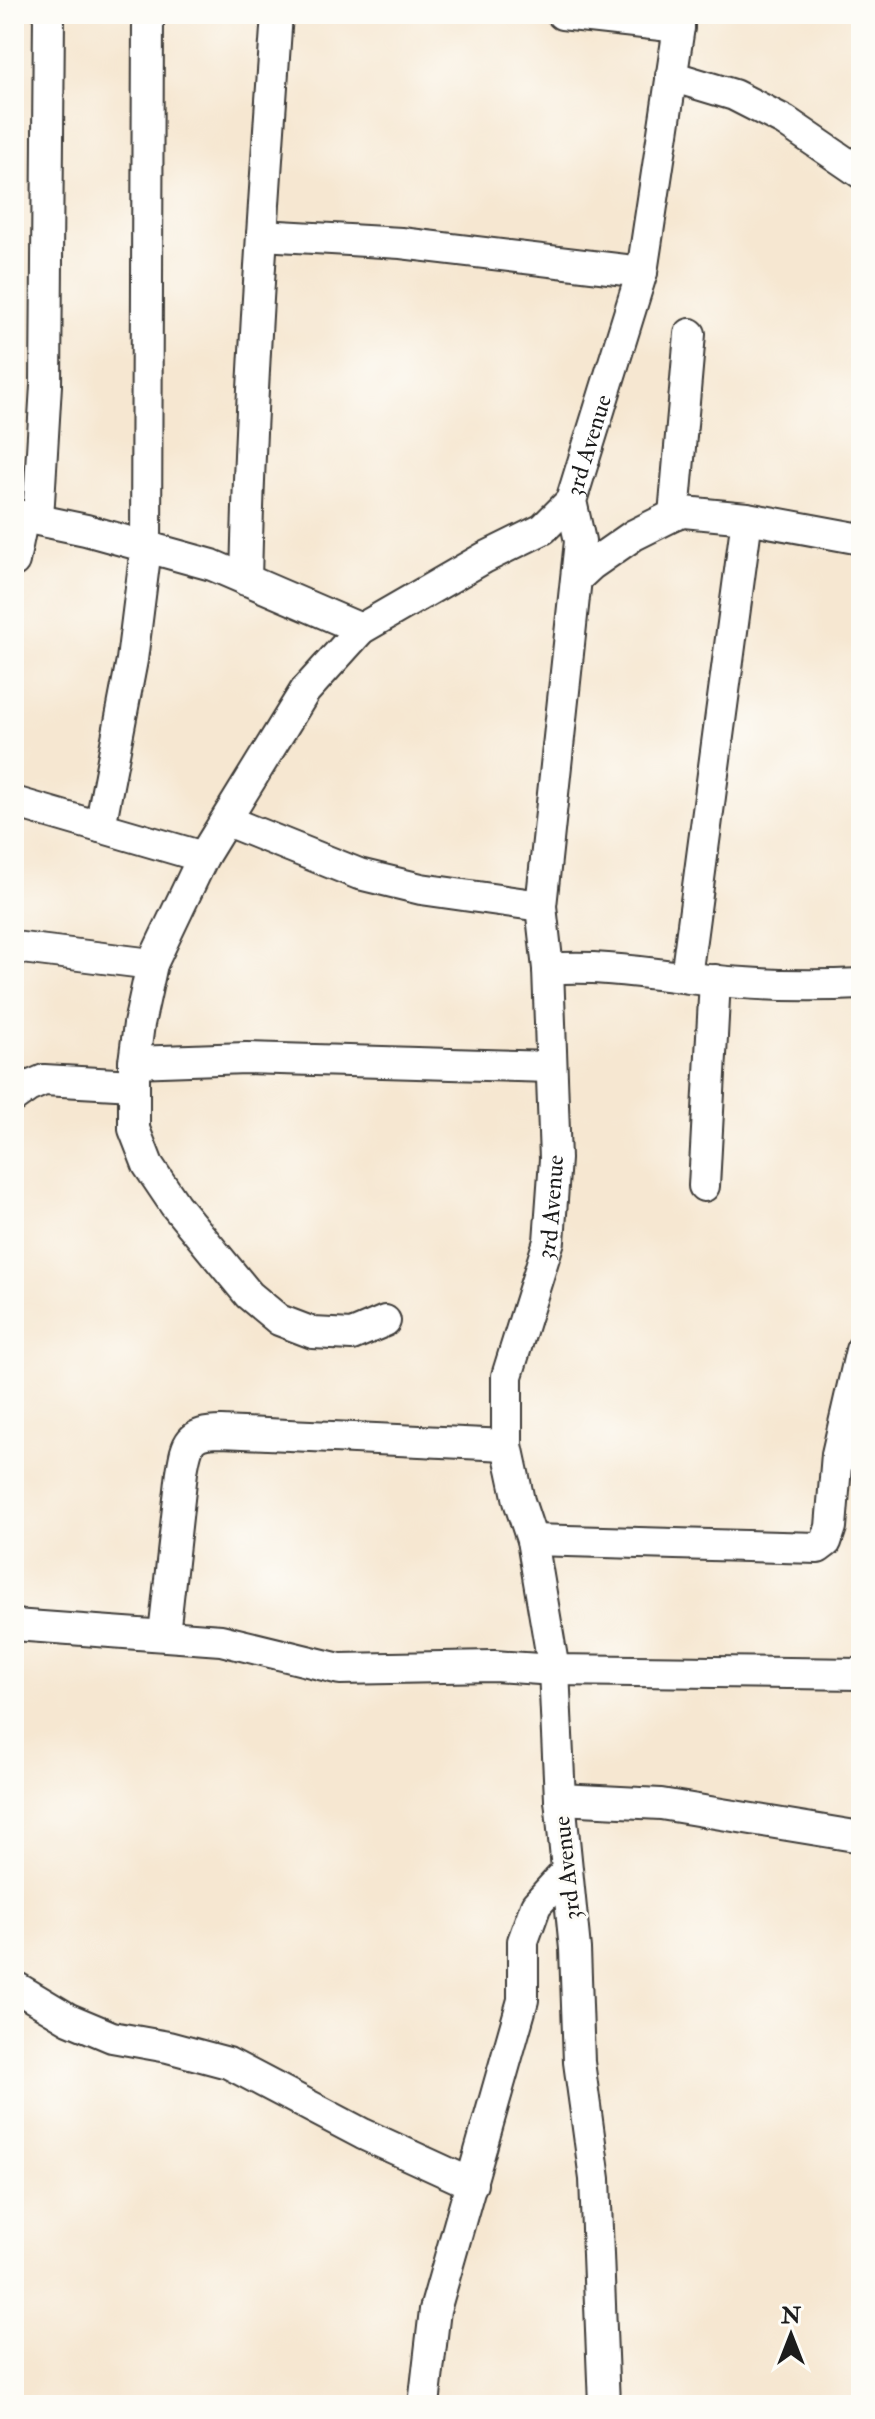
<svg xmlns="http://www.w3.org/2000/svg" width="875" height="2419" font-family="'IM FELL Double Pica',serif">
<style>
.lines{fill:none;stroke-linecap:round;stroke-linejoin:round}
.street-casing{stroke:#3d3a37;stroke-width:34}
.street{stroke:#fff;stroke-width:30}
.labels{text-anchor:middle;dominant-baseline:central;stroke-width:6;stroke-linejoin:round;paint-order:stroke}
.street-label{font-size:24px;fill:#1c1c1c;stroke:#fdfcf7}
</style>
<rect width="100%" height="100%" fill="#fdfcf7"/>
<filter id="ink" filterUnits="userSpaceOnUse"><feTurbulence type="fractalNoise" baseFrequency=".0125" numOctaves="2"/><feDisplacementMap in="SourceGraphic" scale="16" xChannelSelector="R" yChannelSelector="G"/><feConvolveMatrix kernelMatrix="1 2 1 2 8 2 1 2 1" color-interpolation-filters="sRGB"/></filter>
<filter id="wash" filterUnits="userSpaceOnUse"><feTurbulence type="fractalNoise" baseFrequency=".006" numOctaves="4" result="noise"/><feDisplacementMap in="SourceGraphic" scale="32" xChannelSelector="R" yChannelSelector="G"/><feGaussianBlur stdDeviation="1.8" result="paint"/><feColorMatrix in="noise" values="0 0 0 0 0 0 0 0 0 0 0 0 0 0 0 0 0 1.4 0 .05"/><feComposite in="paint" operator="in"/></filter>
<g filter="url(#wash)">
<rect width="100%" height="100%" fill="#f6e7d1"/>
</g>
<g filter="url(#ink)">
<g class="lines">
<g class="street-casing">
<g id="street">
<path d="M 562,14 L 679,27"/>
<path d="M 671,76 L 734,95 L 785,121 L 861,173"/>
<path d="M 262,235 L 401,243 L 642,272"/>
<path d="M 14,515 L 86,530 L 212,565 L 361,629"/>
<path d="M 674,515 L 690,334"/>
<path d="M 38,519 L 46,385 L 49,14"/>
<path d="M 14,561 L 23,516"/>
<path d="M 577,578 L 591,565 L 634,535 L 674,515 L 684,512 L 747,518 L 861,539"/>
<path d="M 246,580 C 250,391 264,202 277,14"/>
<path d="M 14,802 L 203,857"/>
<path d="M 227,821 L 359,874 L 421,889 L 541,906"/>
<path d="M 100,827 L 132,660 L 146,548 L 148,14"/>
<path d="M 14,947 L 152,964"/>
<path d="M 548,969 C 595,965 641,972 689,978 C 746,985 804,987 861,984"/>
<path d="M 686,977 L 747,518"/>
<path d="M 134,1062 L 246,1058 L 551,1067"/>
<path d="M 14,1097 L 28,1087 L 44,1080 L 134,1085"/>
<path d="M 704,1186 L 715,980"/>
<path d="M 385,1321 L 352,1335 L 313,1333 L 279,1320 L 249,1295 L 175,1205 L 148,1165 L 134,1129 L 134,1062 L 139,1024 L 152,964 L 203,857 L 305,691 L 361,629 L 484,558 L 543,529 L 571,501"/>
<path d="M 532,1540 L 818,1548 L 826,1542 L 831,1527 L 837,1454 L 861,1350"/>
<path d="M 14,1625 L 221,1640 L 340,1669 L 494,1666 L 554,1670 L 861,1674"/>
<path d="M 164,1634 L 182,1472 C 187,1443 188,1432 221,1432 L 507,1445"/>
<path d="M 560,1799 L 661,1804 L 861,1837"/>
<path d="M 14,1986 L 69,2019 L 112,2037 L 168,2047 L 228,2063 L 363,2134 L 472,2184"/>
<path d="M 424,2405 L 435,2310 L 523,2000 L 523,1941 L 536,1905 L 567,1871"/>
<path id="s1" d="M 604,2405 L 595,2179 L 579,2062 L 575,1949 L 560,1799 L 554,1670 L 532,1540 L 519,1501 L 507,1445 L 507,1376 L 549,1241 L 555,1159 L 548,969 L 541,906 L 580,541 L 571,501 L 642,272 L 679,27 L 679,14"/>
</g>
</g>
<use href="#street" class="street"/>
</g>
</g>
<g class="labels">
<g class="street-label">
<text stroke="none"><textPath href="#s1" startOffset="1980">3rd Avenue</textPath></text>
<text stroke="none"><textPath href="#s1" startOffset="1212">3rd Avenue</textPath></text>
<text transform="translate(567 1868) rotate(-96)">3rd Avenue</text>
</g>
</g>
<rect width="875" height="2419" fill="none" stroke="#fdfcf7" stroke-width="48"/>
<g transform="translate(791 2335)" stroke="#fdfcf7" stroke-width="6" paint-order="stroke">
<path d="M0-6L14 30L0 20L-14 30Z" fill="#1c1c1c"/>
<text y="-12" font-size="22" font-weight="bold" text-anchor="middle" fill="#1c1c1c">N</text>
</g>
</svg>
